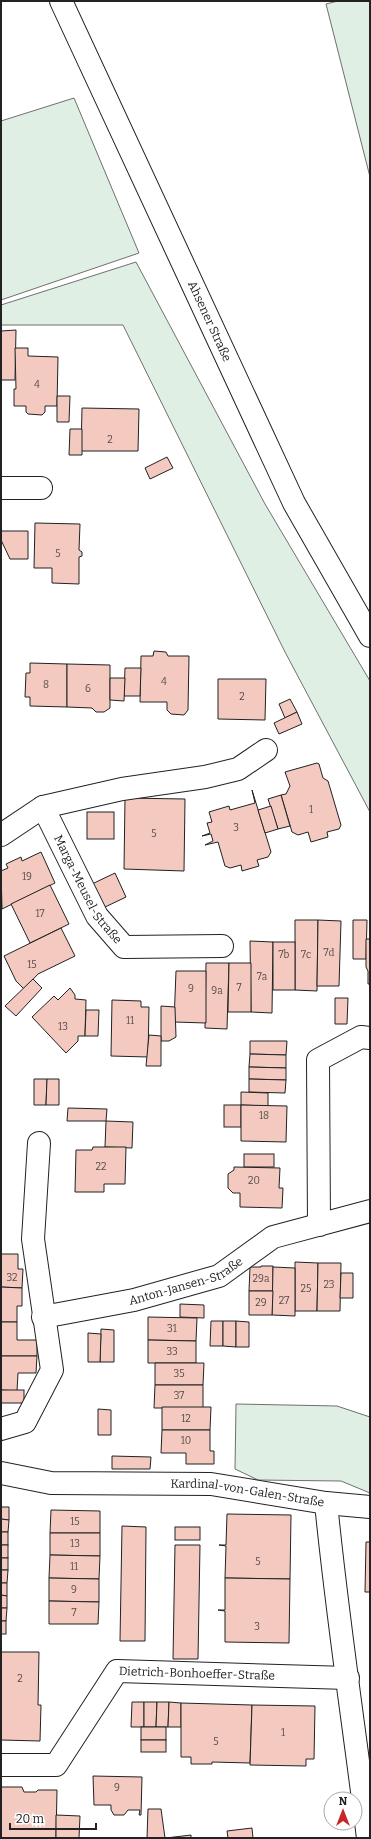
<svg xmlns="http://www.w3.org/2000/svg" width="371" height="1839" font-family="Bitter,serif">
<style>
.green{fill:#e0efe3;stroke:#6f6f6f}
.building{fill:#f3c9c0;stroke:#222}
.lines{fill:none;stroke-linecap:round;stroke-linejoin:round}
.minor-casing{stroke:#222;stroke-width:24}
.major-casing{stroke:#222;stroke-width:24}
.minor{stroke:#fff;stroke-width:22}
.major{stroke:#fff;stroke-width:22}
.labels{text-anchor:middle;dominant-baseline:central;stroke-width:3;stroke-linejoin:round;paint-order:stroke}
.number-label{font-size:10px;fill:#564c4a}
.street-label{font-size:12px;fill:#222;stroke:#fff}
</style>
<rect width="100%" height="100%" fill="#fff"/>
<g class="green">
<path d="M 338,1 L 370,1 L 370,177 L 326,4 Z"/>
<path d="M 74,98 L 139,253 L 1,300 L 1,121 Z"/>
<path d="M 136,262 L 265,504 L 370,681 L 370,812 L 285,652 L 123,325 L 1,325 L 1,305 Z"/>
<path d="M 236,1404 L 337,1406 L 370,1417 L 370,1493 L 341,1481 L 258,1480 L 235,1469 Z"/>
</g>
<g class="building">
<path d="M 16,330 L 15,380 L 1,380 L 1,331 Z"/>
<path d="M 15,348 L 28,348 L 28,356 L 58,357 L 57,406 L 45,406 L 45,412 L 42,415 L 28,414 L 26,412 L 26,406 L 14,406 L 14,389 L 16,389 Z"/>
<path d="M 57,396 L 70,396 L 69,422 L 57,422 Z"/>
<path d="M 82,408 L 139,409 L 138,451 L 81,451 Z"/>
<path d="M 70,429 L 82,429 L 82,455 L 69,455 Z"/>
<path d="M 167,457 L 173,468 L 150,479 L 145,468 Z"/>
<path d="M 35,523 L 80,524 L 79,550 L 82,552 L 82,556 L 79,557 L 79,584 L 52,583 L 52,568 L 34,568 Z"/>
<path d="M 1,531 L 28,531 L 28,559 L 10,559 L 1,540 Z"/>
<path d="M 154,651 L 166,652 L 168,656 L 189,656 L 188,710 L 184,715 L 171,714 L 167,710 L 167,702 L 140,702 L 141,656 L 153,656 Z"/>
<path d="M 30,663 L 67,664 L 67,707 L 30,706 L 30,697 L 25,697 L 26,673 L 30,673 Z"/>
<path d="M 67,664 L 110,665 L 110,708 L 104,712 L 96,712 L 92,708 L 67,707 Z"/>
<path d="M 125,668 L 141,668 L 140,696 L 124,696 Z"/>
<path d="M 110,678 L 125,678 L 124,701 L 110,700 Z"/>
<path d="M 218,679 L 266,679 L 265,720 L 218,719 Z"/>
<path d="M 290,699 L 297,712 L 285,718 L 279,704 Z"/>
<path d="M 297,712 L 302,724 L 279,734 L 274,723 Z"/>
<path d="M 317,763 L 319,764 L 323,778 L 328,781 L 341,825 L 339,829 L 327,832 L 328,837 L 311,842 L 308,832 L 298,835 L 292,832 L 281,795 L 286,794 L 290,786 L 285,772 Z"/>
<path d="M 252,790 L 271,852 L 268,857 L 257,860 L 259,866 L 242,871 L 241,865 L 230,868 L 225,866 L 218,842 L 205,845 L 213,841 L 211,834 L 202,836 L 210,833 L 207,823 L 212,822 L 209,812 L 229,806 L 230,810 L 255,803 Z"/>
<path d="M 281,795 L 290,826 L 278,829 L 268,799 Z"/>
<path d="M 125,798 L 185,799 L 184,871 L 124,869 Z"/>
<path d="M 271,806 L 278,829 L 265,833 L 258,810 Z"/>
<rect x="87" y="812" width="27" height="27"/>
<path d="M 41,852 L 55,883 L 2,909 L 1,871 L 8,868 L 6,864 L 21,857 L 22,861 Z"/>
<path d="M 115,873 L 126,897 L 103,908 L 92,884 Z"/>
<path d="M 50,885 L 69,924 L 30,943 L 11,904 Z"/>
<path d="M 295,920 L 318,920 L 317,991 L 295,990 Z"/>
<path d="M 318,920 L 341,921 L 339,986 L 317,986 Z"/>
<path d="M 353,920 L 367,920 L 366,959 L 353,959 Z"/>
<path d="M 61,928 L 75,956 L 38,974 L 24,989 L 16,981 L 4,956 Z"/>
<path d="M 366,939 L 370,939 L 370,984 L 368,984 L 368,971 L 366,967 Z"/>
<path d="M 250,941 L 273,942 L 272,1013 L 251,1012 Z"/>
<rect x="273" y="942" width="22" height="48"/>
<path d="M 206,963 L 229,963 L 227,1029 L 205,1028 Z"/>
<path d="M 229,963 L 251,963 L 251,1012 L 228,1012 Z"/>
<path d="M 176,971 L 206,971 L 206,1023 L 174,1022 Z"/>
<path d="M 33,979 L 42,988 L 16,1016 L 5,1006 Z"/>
<path d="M 70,988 L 75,995 L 75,999 L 86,1000 L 85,1036 L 78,1036 L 78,1041 L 66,1053 L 32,1017 L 54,996 L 58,1000 Z"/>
<path d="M 335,998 L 348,998 L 347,1024 L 335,1024 Z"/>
<path d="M 112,1000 L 141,1001 L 141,1007 L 149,1007 L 148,1057 L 111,1056 Z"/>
<path d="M 161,1006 L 175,1007 L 176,1037 L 169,1041 L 161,1041 Z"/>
<path d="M 86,1010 L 99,1010 L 98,1036 L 85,1036 Z"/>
<path d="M 149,1035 L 161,1036 L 161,1066 L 146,1066 Z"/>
<path d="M 250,1041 L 287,1041 L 286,1055 L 250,1054 Z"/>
<path d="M 250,1054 L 286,1055 L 286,1068 L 249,1067 Z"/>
<path d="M 249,1067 L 286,1068 L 286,1080 L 249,1079 Z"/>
<path d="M 34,1079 L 47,1079 L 46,1105 L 34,1105 Z"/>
<path d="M 47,1079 L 59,1079 L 59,1105 L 46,1105 Z"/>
<path d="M 249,1079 L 286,1080 L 285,1093 L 249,1092 Z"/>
<path d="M 241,1092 L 268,1093 L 268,1106 L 241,1105 Z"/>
<rect x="224" y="1105" width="17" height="22"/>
<path d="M 241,1105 L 287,1106 L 286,1142 L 241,1141 Z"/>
<path d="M 68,1108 L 107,1109 L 106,1121 L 67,1121 Z"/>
<path d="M 106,1121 L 133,1122 L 132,1148 L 105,1147 Z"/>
<path d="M 93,1147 L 126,1147 L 125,1184 L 104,1184 L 104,1192 L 75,1192 L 76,1150 L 92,1150 Z"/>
<rect x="244" y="1154" width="30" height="13"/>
<path d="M 234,1167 L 280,1168 L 279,1188 L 283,1188 L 282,1208 L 240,1207 L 240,1193 L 233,1193 L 228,1188 L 228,1174 L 234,1170 Z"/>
<path d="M 1,1254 L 18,1254 L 18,1269 L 23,1269 L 22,1288 L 1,1287 Z"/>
<path d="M 295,1262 L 318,1263 L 317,1311 L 295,1311 Z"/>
<path d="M 318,1263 L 341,1263 L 340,1311 L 317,1311 Z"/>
<path d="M 261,1266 L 273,1266 L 273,1291 L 249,1291 L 250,1267 L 261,1267 Z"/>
<path d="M 273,1267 L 295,1268 L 295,1316 L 272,1315 Z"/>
<path d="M 341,1273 L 353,1273 L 353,1298 L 340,1298 Z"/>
<path d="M 1,1287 L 22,1288 L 22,1306 L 17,1306 L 17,1322 L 1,1322 Z"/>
<path d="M 249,1291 L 273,1291 L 272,1315 L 249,1315 Z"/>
<path d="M 180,1304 L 204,1305 L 204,1318 L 180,1317 Z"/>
<path d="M 148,1317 L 197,1318 L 196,1341 L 148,1340 Z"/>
<path d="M 211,1321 L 223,1321 L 223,1346 L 210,1346 Z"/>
<path d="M 223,1321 L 236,1321 L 236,1347 L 223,1346 Z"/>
<path d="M 236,1321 L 249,1322 L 249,1347 L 236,1347 Z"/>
<path d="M 1,1322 L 17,1322 L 17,1340 L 37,1340 L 37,1356 L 1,1356 Z"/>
<path d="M 101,1329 L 114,1330 L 114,1362 L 100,1362 Z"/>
<path d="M 88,1333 L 101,1334 L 100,1362 L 88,1362 Z"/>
<path d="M 148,1340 L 196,1341 L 196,1363 L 148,1363 Z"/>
<path d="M 1,1356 L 37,1356 L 36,1373 L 18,1373 L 17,1391 L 1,1390 Z"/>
<path d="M 155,1363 L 204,1363 L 203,1385 L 155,1385 Z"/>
<path d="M 155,1385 L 203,1385 L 203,1408 L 154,1408 Z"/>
<rect x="1" y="1390" width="23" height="13"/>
<path d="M 162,1407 L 211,1407 L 210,1430 L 162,1430 Z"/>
<path d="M 98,1409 L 111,1410 L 111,1435 L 98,1435 Z"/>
<path d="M 162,1430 L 210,1430 L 210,1451 L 214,1451 L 214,1464 L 186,1464 L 186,1453 L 161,1453 Z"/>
<path d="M 112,1456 L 151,1457 L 150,1469 L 112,1469 Z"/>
<path d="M 1,1507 L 9,1507 L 9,1520 L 1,1519 Z"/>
<path d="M 51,1510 L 100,1511 L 100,1533 L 50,1533 Z"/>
<path d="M 227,1514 L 291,1515 L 290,1579 L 225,1578 L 226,1546 L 219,1545 L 226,1545 Z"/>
<path d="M 1,1519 L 9,1520 L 8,1532 L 1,1532 Z"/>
<path d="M 122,1526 L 146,1527 L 145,1641 L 120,1641 Z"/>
<rect x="175" y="1527" width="25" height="13"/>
<rect x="1" y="1532" width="7" height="13"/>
<path d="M 50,1533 L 100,1533 L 100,1556 L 50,1555 Z"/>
<path d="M 366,1542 L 370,1542 L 370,1592 L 365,1592 Z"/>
<rect x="1" y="1545" width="7" height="13"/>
<path d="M 175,1545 L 200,1545 L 198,1659 L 173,1659 Z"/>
<path d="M 50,1555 L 100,1556 L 99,1579 L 49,1578 Z"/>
<rect x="1" y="1558" width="7" height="12"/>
<path d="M 1,1570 L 8,1570 L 7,1583 L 1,1583 Z"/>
<path d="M 49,1578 L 99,1579 L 99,1602 L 49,1601 Z"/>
<path d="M 225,1578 L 290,1579 L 289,1643 L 225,1642 L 225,1611 L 218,1610 L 225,1610 Z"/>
<path d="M 1,1583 L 7,1583 L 7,1596 L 1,1595 Z"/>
<path d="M 1,1595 L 7,1596 L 7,1608 L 1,1608 Z"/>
<path d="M 49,1601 L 99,1602 L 98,1624 L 49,1624 Z"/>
<path d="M 1,1608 L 7,1608 L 6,1621 L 1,1621 Z"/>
<rect x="1" y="1621" width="5" height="13"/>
<path d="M 1,1652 L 39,1652 L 38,1705 L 41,1705 L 40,1741 L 1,1740 Z"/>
<path d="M 132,1702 L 144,1702 L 144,1727 L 131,1727 Z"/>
<path d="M 144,1702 L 157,1702 L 156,1727 L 144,1727 Z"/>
<path d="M 157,1702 L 169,1702 L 168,1727 L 156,1727 Z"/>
<path d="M 169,1702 L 181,1703 L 181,1727 L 168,1727 Z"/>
<path d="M 181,1703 L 252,1705 L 250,1763 L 212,1762 L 212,1764 L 191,1764 L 191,1757 L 181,1757 Z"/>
<path d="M 252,1705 L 315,1706 L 314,1759 L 306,1759 L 306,1766 L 250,1765 Z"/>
<rect x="141" y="1727" width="25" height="13"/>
<rect x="141" y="1740" width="25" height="12"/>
<path d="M 93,1776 L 142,1777 L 141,1815 L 139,1815 L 140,1810 L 128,1810 L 124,1815 L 114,1815 L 111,1810 L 111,1805 L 94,1805 Z"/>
<path d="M 1,1787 L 22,1787 L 24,1792 L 36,1792 L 38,1790 L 57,1790 L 56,1838 L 1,1838 Z"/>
<path d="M 148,1809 L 161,1809 L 165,1838 L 147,1838 Z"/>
<path d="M 56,1815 L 80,1816 L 79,1838 L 56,1838 Z"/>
<path d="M 252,1828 L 253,1838 L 228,1838 L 227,1831 Z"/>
<path d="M 191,1835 L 191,1838 L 166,1838 Z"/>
</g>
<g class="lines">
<g class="minor-casing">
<g id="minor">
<path d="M 1,488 L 41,488"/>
<path id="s1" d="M 43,807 L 97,916 L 124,947 L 222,946"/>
<path d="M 1,835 L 43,807 L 122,789 L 205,777 L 238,769 L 266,750"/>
<path d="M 319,1225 L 318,1060 L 361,1037 L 370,1038"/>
<path id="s2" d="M 43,1317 L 134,1300 L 219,1276 L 273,1237 L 370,1211"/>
<path d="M 1,1429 L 25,1422 L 52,1370 L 33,1239 L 39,1143"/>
<path id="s3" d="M 1,1473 L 51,1483 L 211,1484 L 326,1503 C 337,1615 354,1726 368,1838"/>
<path d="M 326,1503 L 370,1507"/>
<path id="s4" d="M 1,1765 L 56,1765 L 117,1671 L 348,1678"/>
</g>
</g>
<g class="major-casing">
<g id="major">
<path id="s5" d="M 61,1 L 294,503 L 370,636"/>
</g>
</g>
<use href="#minor" class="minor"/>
<use href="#major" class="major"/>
</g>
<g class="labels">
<g class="number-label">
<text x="37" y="385">4</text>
<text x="110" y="440">2</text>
<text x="58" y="554">5</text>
<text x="164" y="682">4</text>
<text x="46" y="685">8</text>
<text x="88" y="689">6</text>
<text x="242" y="697">2</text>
<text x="311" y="810">1</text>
<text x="236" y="828">3</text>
<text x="154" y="834">5</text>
<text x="27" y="877">19</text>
<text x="40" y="914">17</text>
<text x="329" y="953">7d</text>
<text x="284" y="955">7b</text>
<text x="306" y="955">7c</text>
<text x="32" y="965">15</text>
<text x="262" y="977">7a</text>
<text x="239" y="988">7</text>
<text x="191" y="989">9</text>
<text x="217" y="991">9a</text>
<text x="130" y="1021">11</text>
<text x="63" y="1027">13</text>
<text x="264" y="1116">18</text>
<text x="101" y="1167">22</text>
<text x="254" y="1181">20</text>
<text x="12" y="1278">32</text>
<text x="261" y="1279">29a</text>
<text x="329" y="1285">23</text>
<text x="306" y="1289">25</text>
<text x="284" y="1301">27</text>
<text x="261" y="1303">29</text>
<text x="172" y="1329">31</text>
<text x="172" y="1352">33</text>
<text x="179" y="1374">35</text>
<text x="179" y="1396">37</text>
<text x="186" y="1419">12</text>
<text x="186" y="1441">10</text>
<text x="75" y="1522">15</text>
<text x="75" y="1544">13</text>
<text x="258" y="1562">5</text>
<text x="74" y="1567">11</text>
<text x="74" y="1590">9</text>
<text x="74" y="1613">7</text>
<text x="257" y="1627">3</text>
<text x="20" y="1679">2</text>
<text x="283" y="1733">1</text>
<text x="216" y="1742">5</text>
<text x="117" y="1788">9</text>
</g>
<g class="street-label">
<text stroke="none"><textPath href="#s5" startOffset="353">Ahsener Straße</textPath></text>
<text stroke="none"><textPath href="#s1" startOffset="94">Marga-Meusel-Straße</textPath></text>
<text stroke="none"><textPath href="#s2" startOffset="148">Anton-Jansen-Straße</textPath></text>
<text stroke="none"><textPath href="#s3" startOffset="248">Kardinal-von-Galen-Straße</textPath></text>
<text stroke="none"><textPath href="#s4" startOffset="247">Dietrich-Bonhoeffer-Straße</textPath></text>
</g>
</g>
<rect width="371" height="1839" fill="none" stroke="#222222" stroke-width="4"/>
<g transform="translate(343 1811)"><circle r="19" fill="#ffffff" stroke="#a7a7a7"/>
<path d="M0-3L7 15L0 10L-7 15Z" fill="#c62828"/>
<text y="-6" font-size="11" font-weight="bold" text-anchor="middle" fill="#222222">N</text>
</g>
<path d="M10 1823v6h86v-6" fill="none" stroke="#222222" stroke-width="2"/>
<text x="16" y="1823" font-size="12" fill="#222222" stroke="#ffffff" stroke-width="3" paint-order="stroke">20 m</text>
</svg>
